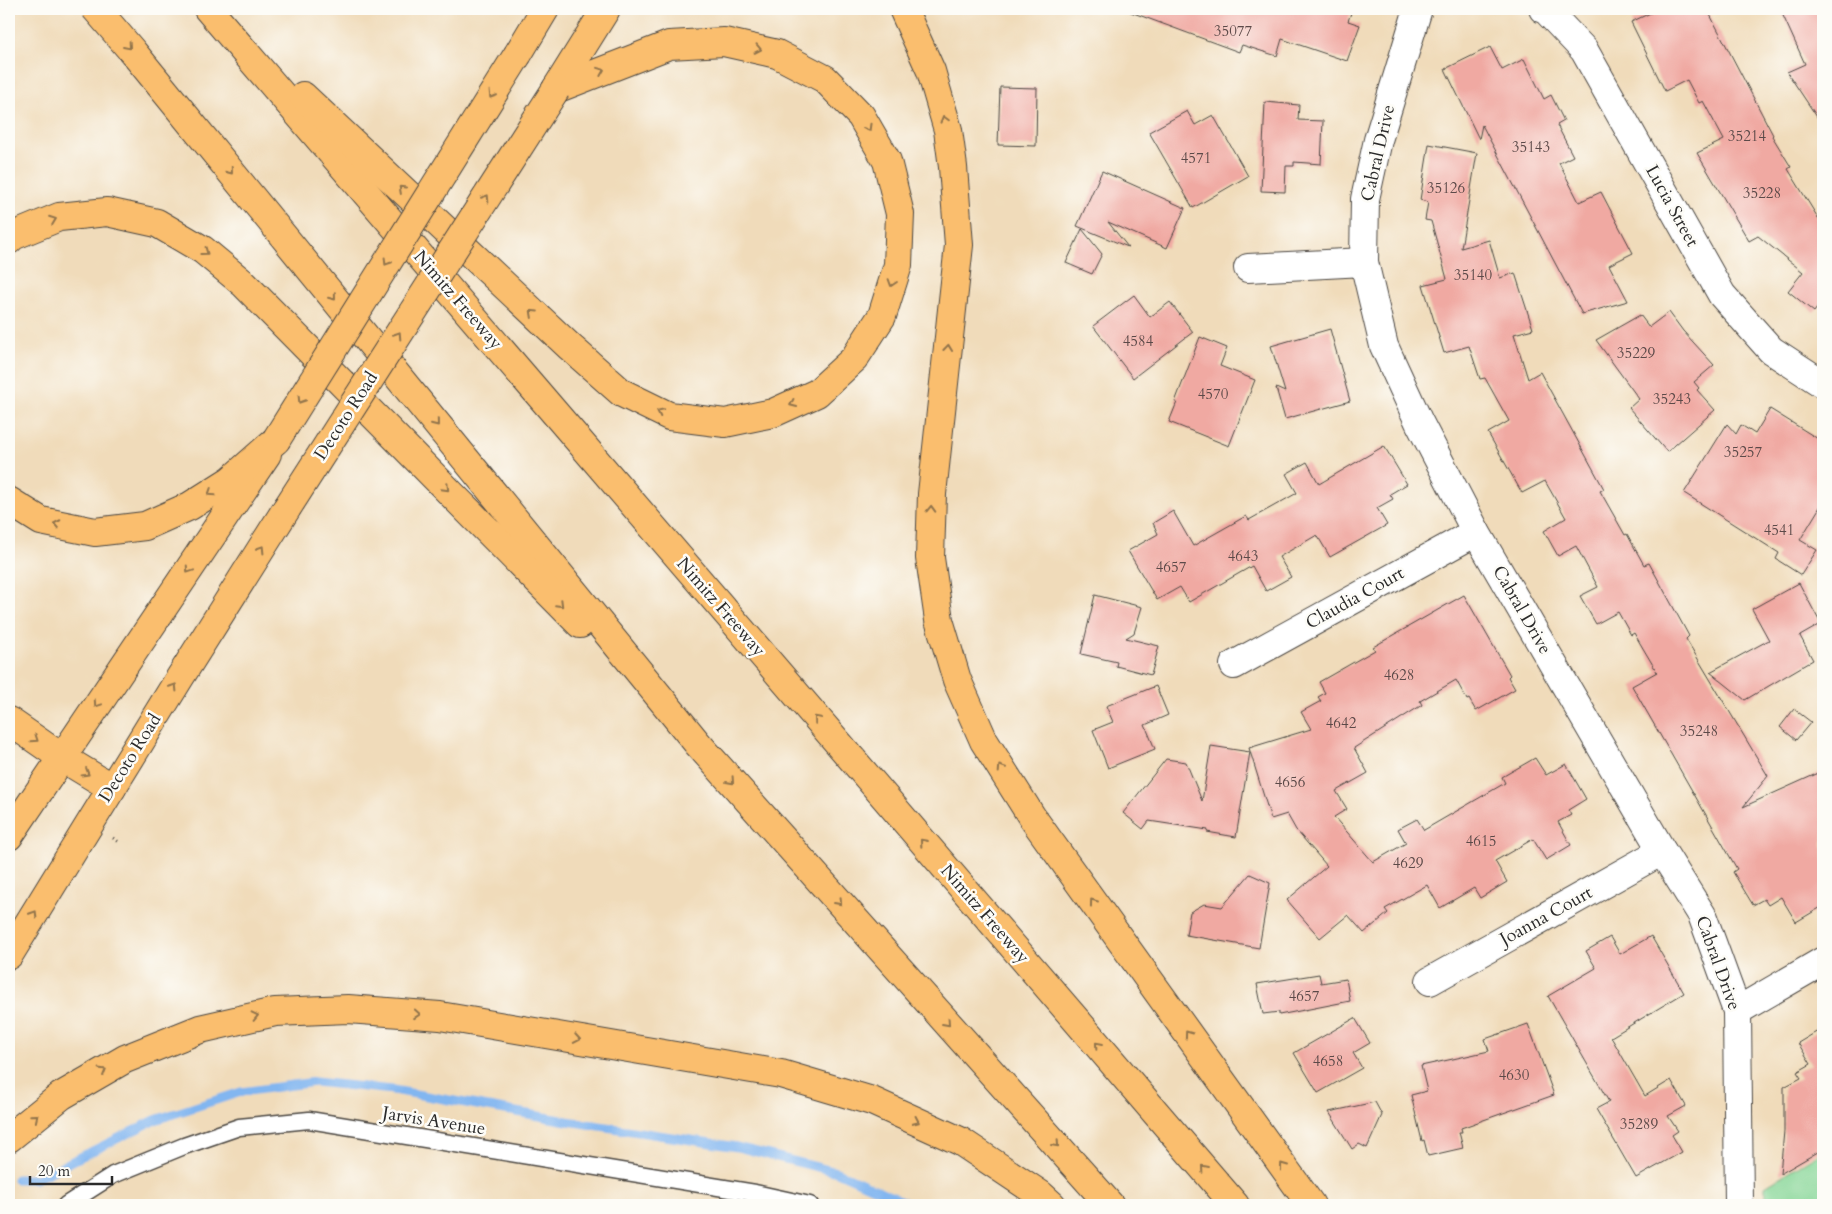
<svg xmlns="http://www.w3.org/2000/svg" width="1832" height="1214" font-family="Cardo,serif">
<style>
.green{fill:#85d696;stroke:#588060}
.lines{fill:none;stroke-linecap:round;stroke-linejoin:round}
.stream{stroke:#82b6f0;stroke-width:9}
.building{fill:#f0a9a2}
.service-casing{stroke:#494540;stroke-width:19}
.minor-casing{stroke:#494540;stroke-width:30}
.trunk-casing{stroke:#494540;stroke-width:30}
.motorway-casing{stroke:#494540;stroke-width:30}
.path{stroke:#494540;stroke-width:3;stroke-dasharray:1 4;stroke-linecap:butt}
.service{stroke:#fff;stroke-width:16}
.minor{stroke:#fff;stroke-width:28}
.trunk{stroke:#fabe6e;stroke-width:28}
.motorway{stroke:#fabe6e;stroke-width:28}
.trunk-bridge-casing{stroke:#494540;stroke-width:30;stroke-linecap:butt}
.trunk-bridge{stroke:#fabe6e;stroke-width:28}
.oneway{stroke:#92744c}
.labels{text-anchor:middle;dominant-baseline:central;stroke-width:5;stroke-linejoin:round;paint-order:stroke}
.number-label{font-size:15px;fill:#5c4a49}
.street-label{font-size:18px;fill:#2b2b2b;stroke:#fdfcf7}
</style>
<rect width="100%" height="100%" fill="#fdfcf7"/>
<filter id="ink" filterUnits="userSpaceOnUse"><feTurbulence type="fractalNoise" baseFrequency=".02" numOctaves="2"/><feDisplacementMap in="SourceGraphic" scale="10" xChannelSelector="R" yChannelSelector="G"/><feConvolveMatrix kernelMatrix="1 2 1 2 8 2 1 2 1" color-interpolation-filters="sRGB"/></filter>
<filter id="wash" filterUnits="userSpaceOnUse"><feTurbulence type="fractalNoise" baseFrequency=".0096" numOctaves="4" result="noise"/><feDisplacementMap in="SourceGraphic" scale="20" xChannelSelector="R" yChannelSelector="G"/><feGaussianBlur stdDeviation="1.12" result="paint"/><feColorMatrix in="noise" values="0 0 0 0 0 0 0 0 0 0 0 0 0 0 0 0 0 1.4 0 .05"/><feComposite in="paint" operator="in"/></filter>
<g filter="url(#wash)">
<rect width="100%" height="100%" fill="#f0dbba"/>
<path class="green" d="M 1823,1151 L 1823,1205 L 1765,1205 L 1765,1186 Z"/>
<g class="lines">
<path class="stream" d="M 17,1179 L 36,1179 L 155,1120 L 241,1092 L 315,1082 L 393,1090 L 567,1121 L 737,1147 L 837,1172 L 911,1205"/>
</g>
<g id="blocks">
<g class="building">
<path d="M 1128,9 L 1336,9 L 1351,13 L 1348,21 L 1360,25 L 1347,61 L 1282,39 L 1277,56 L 1242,45 L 1239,52 L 1128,11 Z"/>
<path d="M 1659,9 L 1707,9 L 1773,135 L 1772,136 L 1791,167 L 1788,169 L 1823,226 L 1823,300 L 1814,312 L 1788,291 L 1803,272 L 1758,236 L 1749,241 L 1697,153 L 1724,140 L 1703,101 L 1699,103 L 1687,80 L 1665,91 L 1631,22 Z"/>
<path d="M 1780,9 L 1823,9 L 1823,126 L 1787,72 L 1805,64 Z"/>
<path d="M 1490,47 L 1502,70 L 1524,59 L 1544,99 L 1551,95 L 1564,121 L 1557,125 L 1573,156 L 1559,163 L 1579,202 L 1601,192 L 1633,253 L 1609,265 L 1628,301 L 1582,314 L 1482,125 L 1479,139 L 1445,69 Z"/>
<path d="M 1000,87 L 1037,88 L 1036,146 L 998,145 Z"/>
<path d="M 1265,102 L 1299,105 L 1298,120 L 1323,121 L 1321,164 L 1294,162 L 1294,166 L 1286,166 L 1285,192 L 1261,191 Z"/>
<path d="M 1187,111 L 1195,125 L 1213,115 L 1248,176 L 1193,208 L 1149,132 Z"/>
<path d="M 1429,144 L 1477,153 L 1461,248 L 1489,240 L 1500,278 L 1515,273 L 1533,329 L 1514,334 L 1528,379 L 1540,372 L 1604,489 L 1600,491 L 1625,535 L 1627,534 L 1644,565 L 1649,563 L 1689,636 L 1686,639 L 1768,776 L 1743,807 L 1823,771 L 1823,906 L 1796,922 L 1781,897 L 1768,905 L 1764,899 L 1753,905 L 1733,872 L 1737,869 L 1632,686 L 1657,672 L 1634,633 L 1631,635 L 1618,612 L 1596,624 L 1580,596 L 1598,587 L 1576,546 L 1558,556 L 1544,531 L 1566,518 L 1545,481 L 1522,493 L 1488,433 L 1509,421 L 1485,378 L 1480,379 L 1469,346 L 1444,353 L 1423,285 L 1447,279 L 1431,221 L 1425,220 L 1428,202 L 1420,200 Z"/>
<path d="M 1102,171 L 1185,208 L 1167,248 L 1108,222 L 1128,247 L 1077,226 Z"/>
<path d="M 1082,229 L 1102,254 L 1092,274 L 1066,263 Z"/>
<path d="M 1134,295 L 1150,317 L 1170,302 L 1193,332 L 1133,378 L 1093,326 Z"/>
<path d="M 1669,312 L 1683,331 L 1714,365 L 1694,382 L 1699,388 L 1697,390 L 1715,410 L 1667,452 L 1629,408 L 1639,399 L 1596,340 L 1640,315 L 1649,327 Z"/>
<path d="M 1330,329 L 1350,401 L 1285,419 L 1276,388 L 1285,392 L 1271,346 Z"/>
<path d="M 1200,337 L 1227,348 L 1220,366 L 1255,380 L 1229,446 L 1169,422 L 1177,402 L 1175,402 Z"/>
<path d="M 1770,409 L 1823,442 L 1823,502 L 1800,540 L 1817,550 L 1801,575 L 1776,559 L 1779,553 L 1684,493 L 1727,424 L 1736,434 L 1741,425 L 1755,434 Z"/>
<path d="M 1384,446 L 1407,484 L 1390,494 L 1393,499 L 1377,508 L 1387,525 L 1330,557 L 1317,535 L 1279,557 L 1291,577 L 1266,591 L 1252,566 L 1189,602 L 1180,587 L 1157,600 L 1128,551 L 1158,534 L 1153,523 L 1173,511 L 1193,546 L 1246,516 L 1249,520 L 1297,493 L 1286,474 L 1307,462 L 1319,484 Z"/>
<path d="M 1799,583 L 1821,624 L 1800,636 L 1813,660 L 1745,700 L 1710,672 L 1769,640 L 1752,609 Z"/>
<path d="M 1095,595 L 1142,607 L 1134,633 L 1126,638 L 1159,646 L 1151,675 L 1116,666 L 1117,662 L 1081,654 Z"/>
<path d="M 1464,595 L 1510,675 L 1508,677 L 1515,689 L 1476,711 L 1469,699 L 1467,700 L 1456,680 L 1420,701 L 1422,705 L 1354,748 L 1368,773 L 1336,791 L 1347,809 L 1334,817 L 1373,862 L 1406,843 L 1398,829 L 1417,819 L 1424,830 L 1505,783 L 1502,777 L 1535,758 L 1546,775 L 1566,764 L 1586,799 L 1568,810 L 1571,815 L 1558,822 L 1571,845 L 1546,860 L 1533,839 L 1495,861 L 1507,882 L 1480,898 L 1474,888 L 1440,908 L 1427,885 L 1385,909 L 1388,913 L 1364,933 L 1348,915 L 1320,938 L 1287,900 L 1327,866 L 1296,830 L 1287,814 L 1271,819 L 1249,748 L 1311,729 L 1301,712 L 1321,701 L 1318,697 L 1325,693 L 1319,682 L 1375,650 L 1373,647 Z"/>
<path d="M 1156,686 L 1168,715 L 1145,725 L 1155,749 L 1108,768 L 1093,730 L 1113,722 L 1106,706 Z"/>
<path d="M 1794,709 L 1811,722 L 1796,740 L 1780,727 Z"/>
<path d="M 1211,746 L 1250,752 L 1236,837 L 1207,832 L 1208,830 L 1149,821 L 1143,829 L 1123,813 L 1166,759 L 1186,762 L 1202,801 Z"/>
<path d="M 1250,874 L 1270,883 L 1259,948 L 1186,935 L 1190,912 L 1204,904 L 1222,907 Z"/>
<path d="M 1651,936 L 1684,993 L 1611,1037 L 1645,1096 L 1671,1080 L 1686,1106 L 1668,1116 L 1678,1131 L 1672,1135 L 1682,1152 L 1636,1178 L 1596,1109 L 1609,1102 L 1548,996 L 1596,968 L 1586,951 L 1610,937 L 1620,954 Z"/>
<path d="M 1319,974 L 1321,983 L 1346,979 L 1350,1001 L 1279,1015 L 1279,1012 L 1263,1014 L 1257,984 Z"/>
<path d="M 1355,1018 L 1370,1043 L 1353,1053 L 1362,1068 L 1318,1093 L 1294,1053 Z"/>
<path d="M 1528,1024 L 1554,1095 L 1461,1128 L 1462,1132 L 1459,1132 L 1463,1148 L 1428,1156 L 1424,1140 L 1422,1141 L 1411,1095 L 1427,1091 L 1421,1066 L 1489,1051 L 1485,1039 Z"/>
<path d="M 1823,1028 L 1823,1149 L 1780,1174 L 1784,1131 L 1784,1087 L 1801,1078 L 1797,1072 L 1811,1064 L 1798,1043 Z"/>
<path d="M 1375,1102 L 1382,1115 L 1367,1148 L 1359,1144 L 1352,1149 L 1329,1112 Z"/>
</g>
</g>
</g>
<g filter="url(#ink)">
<use href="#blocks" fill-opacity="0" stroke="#494540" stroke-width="1"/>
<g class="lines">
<g class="service-casing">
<path id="service" d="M 66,1205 L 113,1175 L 184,1146 L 239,1127 L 309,1120 L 755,1193 L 810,1205"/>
</g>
<g class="minor-casing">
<g id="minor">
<path d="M 1418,9 L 1378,140 L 1365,199 L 1364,262 L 1384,346 L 1419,422 L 1476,532 L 1662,851 L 1702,915 L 1737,1011 L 1739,1205"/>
<path d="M 1543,9 L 1546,10 L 1584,50 L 1722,295 L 1771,350 L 1823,384"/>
<path d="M 1248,268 L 1364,262"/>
<path d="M 1234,665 L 1476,532"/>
<path d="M 1430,981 L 1662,851"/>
<path d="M 1737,1011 L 1823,961"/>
</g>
</g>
<g class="trunk-casing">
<g id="trunk">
<path d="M 518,54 L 545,9"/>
<path d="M 556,89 L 606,9"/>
<path d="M 9,836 L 267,454"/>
<path d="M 9,955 L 179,679 L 287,508"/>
</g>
</g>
<g class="motorway-casing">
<g id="motorway">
<path d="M 96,9 L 133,52 L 698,744 L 1110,1205"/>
<path d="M 208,9 L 1235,1205"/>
<path d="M 903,9 L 931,71 L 948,130 L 953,167 L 959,245 L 932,494 L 930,558 L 939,620 L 957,680 L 984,741 L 1032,817 L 1311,1205"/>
<path d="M 303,96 L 570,347 L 622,393 L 669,416 L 725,423 L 773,413 L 817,393 L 854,359 L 882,316 L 898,265 L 900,214 L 887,161 L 861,116 L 825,79 L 777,54 L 724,42 L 669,45 L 556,89"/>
<path d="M 9,240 L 13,236 L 59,217 L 107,212 L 157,223 L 203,250 L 244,284 L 580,624"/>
<path d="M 9,501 L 41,521 L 95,532 L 145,526 L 190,506 L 231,480 L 276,440"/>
<path d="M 9,721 L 61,757 L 112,788"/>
<path d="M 9,1138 L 61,1096 L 125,1059 L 200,1029 L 275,1012 L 348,1009 L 440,1016 L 781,1074 L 872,1101 L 960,1141 L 1041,1195 L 1052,1205"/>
</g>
</g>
<path class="path" d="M 113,838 L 119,842"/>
<use href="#service" class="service"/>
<use href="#minor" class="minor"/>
<use href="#trunk" class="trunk"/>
<use href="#motorway" class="motorway"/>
<g class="trunk-bridge-casing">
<g id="trunk-bridge">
<path d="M 276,440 L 518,54"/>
<path d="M 287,508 L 556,89"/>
</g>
</g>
<use href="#trunk-bridge" class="trunk-bridge"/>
</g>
<defs><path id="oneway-chevron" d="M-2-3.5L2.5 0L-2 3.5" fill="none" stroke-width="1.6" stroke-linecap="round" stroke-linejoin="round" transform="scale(1.25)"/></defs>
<g class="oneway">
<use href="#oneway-chevron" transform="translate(128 46) rotate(49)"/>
<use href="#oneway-chevron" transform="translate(758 49) rotate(12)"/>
<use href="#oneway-chevron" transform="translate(601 71) rotate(-22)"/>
<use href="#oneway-chevron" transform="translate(492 95) rotate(122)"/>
<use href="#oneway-chevron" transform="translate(944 119) rotate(-106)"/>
<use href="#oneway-chevron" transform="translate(868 128) rotate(60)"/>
<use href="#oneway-chevron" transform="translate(230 171) rotate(51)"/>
<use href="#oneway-chevron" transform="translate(402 189) rotate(-137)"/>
<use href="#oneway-chevron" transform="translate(486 198) rotate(-57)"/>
<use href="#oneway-chevron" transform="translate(53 220) rotate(-21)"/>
<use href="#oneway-chevron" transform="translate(205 252) rotate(36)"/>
<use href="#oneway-chevron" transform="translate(387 262) rotate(122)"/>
<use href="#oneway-chevron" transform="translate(892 283) rotate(108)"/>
<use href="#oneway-chevron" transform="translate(333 297) rotate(51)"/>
<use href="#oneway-chevron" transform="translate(533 313) rotate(-137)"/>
<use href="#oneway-chevron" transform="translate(398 335) rotate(-57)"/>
<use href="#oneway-chevron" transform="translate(948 348) rotate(-84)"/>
<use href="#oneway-chevron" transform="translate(301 400) rotate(122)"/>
<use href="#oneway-chevron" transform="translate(793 404) rotate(155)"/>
<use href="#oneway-chevron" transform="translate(660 412) rotate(-154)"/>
<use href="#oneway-chevron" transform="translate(436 423) rotate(51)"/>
<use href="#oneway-chevron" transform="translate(446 488) rotate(45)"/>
<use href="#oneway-chevron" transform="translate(211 493) rotate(147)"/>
<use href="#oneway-chevron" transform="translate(931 509) rotate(-88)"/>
<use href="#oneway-chevron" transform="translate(57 524) rotate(-168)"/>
<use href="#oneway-chevron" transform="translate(261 549) rotate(-58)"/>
<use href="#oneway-chevron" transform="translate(189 570) rotate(124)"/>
<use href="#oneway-chevron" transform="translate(560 604) rotate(45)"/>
<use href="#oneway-chevron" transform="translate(174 687) rotate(-58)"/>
<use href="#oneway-chevron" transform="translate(97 704) rotate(124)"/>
<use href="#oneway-chevron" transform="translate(817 719) rotate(-131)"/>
<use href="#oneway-chevron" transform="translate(35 739) rotate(34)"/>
<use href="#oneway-chevron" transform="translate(1001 768) rotate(-123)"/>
<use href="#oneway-chevron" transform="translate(86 773) rotate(31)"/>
<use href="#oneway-chevron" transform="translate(731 781) rotate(48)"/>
<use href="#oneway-chevron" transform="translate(923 842) rotate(-131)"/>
<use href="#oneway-chevron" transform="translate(839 902) rotate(48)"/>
<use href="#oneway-chevron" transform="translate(1093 902) rotate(-126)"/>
<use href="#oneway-chevron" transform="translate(34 914) rotate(-58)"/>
<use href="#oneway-chevron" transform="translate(417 1014) rotate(4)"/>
<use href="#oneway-chevron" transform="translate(255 1016) rotate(-13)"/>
<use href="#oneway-chevron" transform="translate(947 1023) rotate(48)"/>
<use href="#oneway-chevron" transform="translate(1188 1034) rotate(-126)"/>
<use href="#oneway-chevron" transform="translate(577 1039) rotate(10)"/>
<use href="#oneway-chevron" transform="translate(1098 1045) rotate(-131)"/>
<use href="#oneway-chevron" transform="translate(103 1071) rotate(-30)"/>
<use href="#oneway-chevron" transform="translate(35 1117) rotate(-39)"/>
<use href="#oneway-chevron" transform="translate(916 1121) rotate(25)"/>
<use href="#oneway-chevron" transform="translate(1056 1144) rotate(48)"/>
<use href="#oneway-chevron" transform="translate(1283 1166) rotate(-126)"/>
<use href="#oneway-chevron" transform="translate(1204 1168) rotate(-131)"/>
</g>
</g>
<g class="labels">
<g class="number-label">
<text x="1233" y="31">35077</text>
<text x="1747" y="136">35214</text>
<text x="1531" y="147">35143</text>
<text x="1196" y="158">4571</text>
<text x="1446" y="188">35126</text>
<text x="1762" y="193">35228</text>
<text x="1473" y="275">35140</text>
<text x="1138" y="341">4584</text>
<text x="1636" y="353">35229</text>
<text x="1213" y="394">4570</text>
<text x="1672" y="399">35243</text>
<text x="1743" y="452">35257</text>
<text x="1779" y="530">4541</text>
<text x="1243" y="556">4643</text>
<text x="1171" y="567">4657</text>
<text x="1399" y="675">4628</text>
<text x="1341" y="723">4642</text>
<text x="1699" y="731">35248</text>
<text x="1290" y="782">4656</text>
<text x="1481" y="841">4615</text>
<text x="1408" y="863">4629</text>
<text x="1304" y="996">4657</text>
<text x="1328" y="1061">4658</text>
<text x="1514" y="1075">4630</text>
<text x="1639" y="1124">35289</text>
</g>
<g class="street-label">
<text transform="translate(1378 153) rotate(-77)">Cabral Drive</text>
<text transform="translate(1672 206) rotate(61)">Lucia Street</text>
<text transform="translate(458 300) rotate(49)">Nimitz Freeway</text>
<text transform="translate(346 416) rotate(-57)">Decoto Road</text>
<text transform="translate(1355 598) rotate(-29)">Claudia Court</text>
<text transform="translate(721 607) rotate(49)">Nimitz Freeway</text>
<text transform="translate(1522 610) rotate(60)">Cabral Drive</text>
<text transform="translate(130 758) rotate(-58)">Decoto Road</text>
<text transform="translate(985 914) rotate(49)">Nimitz Freeway</text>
<text transform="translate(1546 916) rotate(-29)">Joanna Court</text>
<text transform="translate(1718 963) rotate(70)">Cabral Drive</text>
<text transform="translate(434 1121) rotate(9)">Jarvis Avenue</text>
</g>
</g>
<rect width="1832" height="1214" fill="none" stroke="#fdfcf7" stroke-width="30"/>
<path d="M30 1176v8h82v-8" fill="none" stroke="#2b2b2b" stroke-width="2.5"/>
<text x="38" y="1176" font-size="15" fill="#2b2b2b" stroke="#fdfcf7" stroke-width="4" paint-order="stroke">20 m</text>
</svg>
